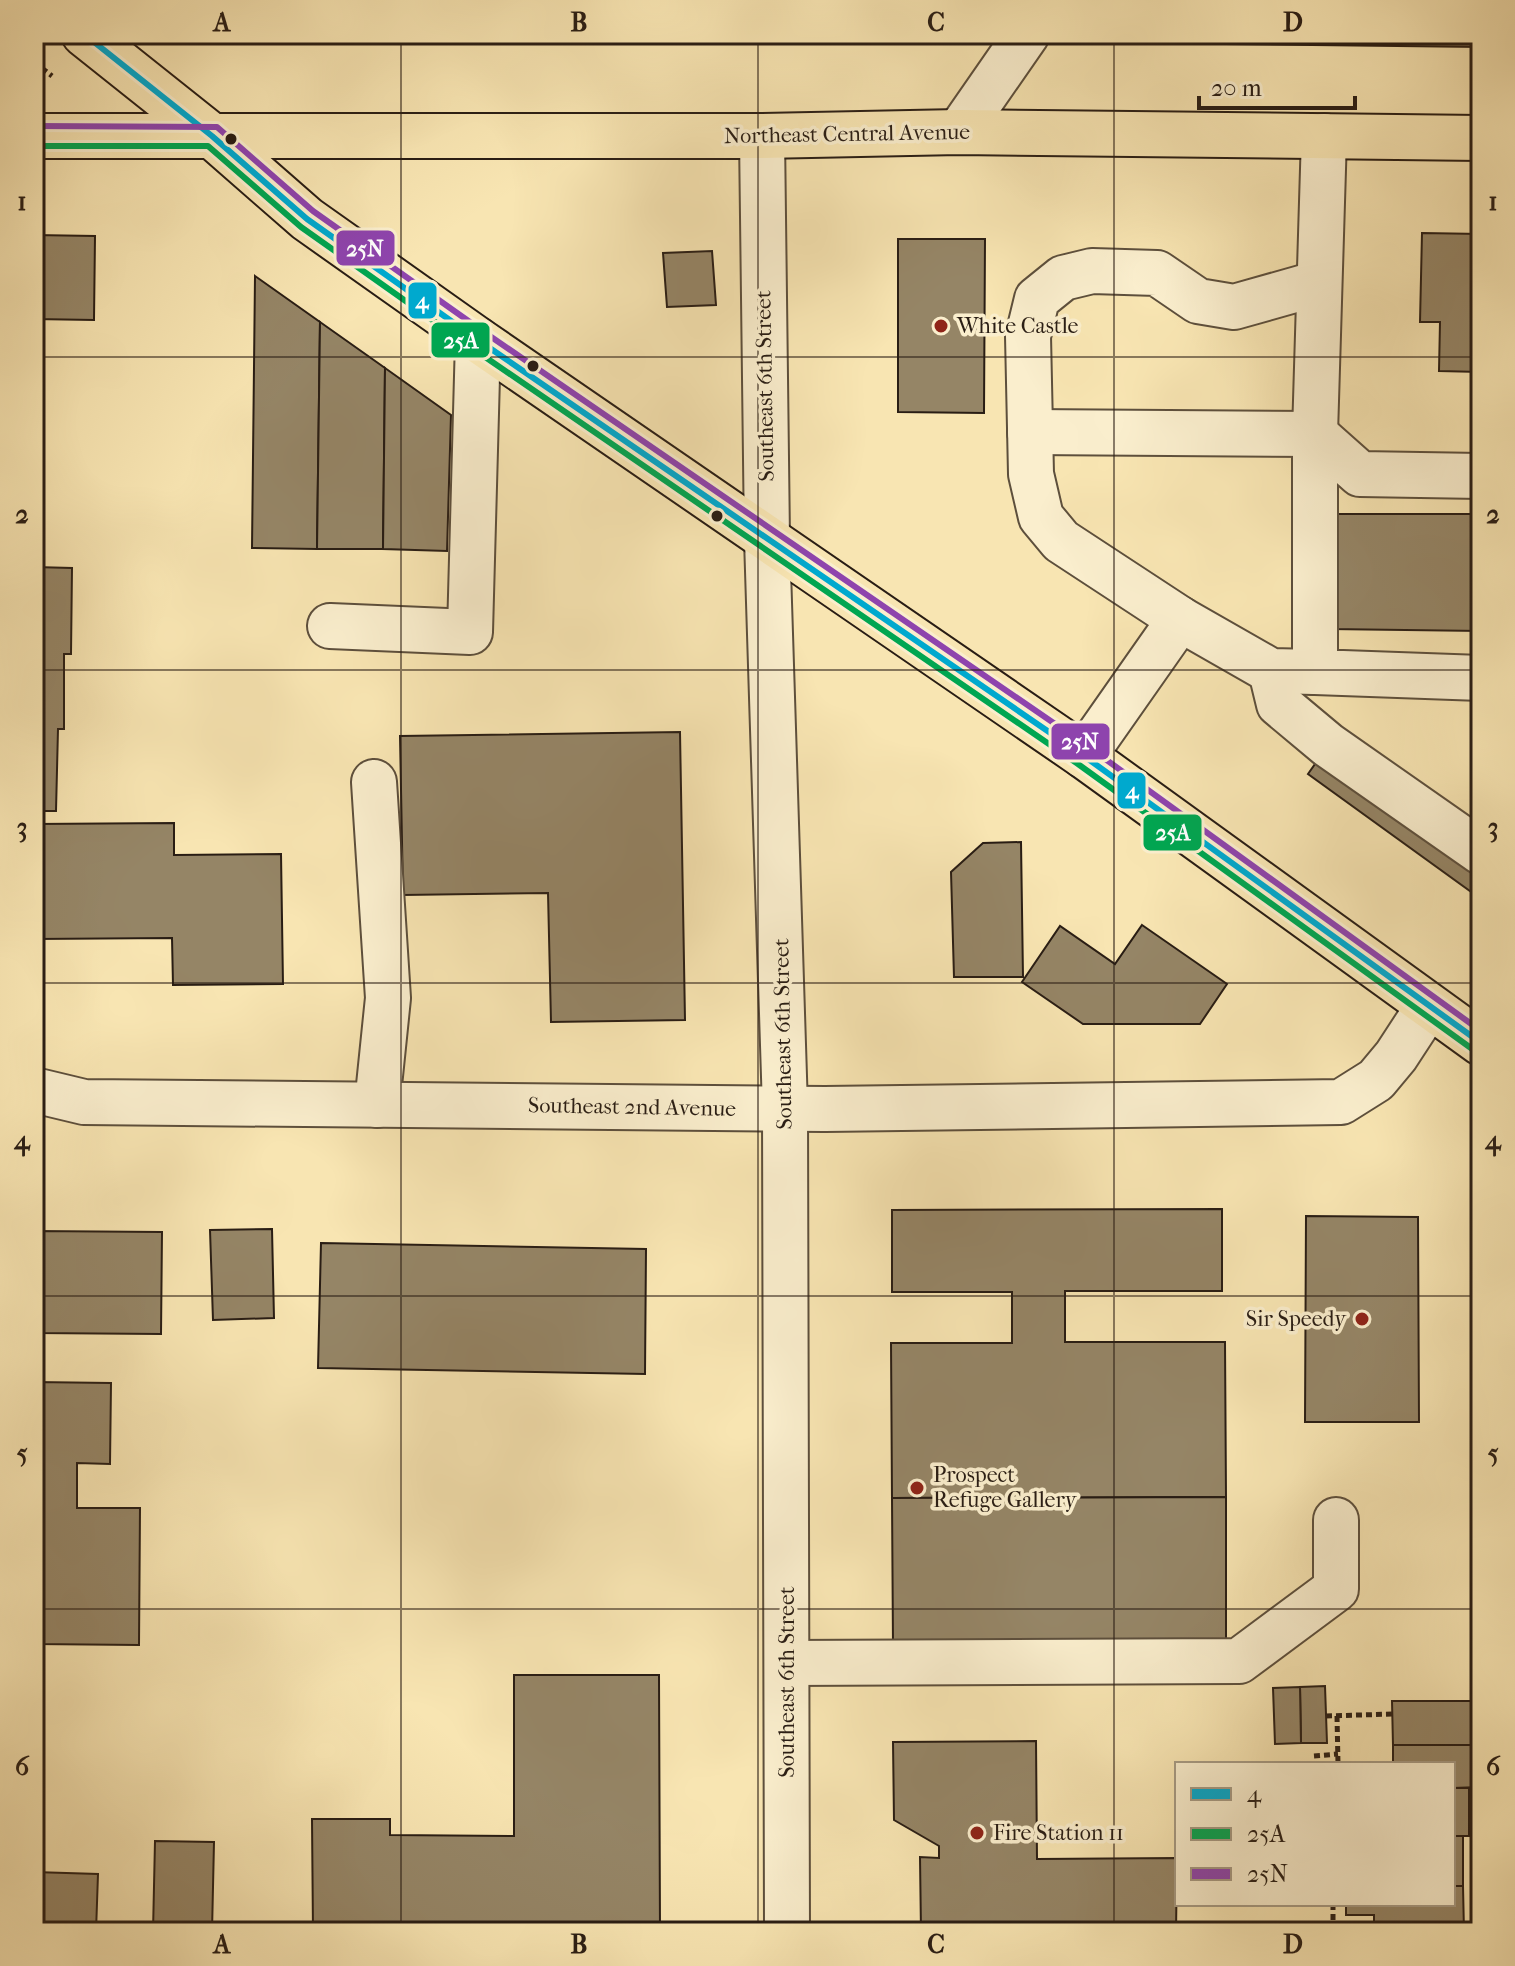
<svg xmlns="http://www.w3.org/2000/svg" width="1515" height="1966" font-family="'IM FELL French Canon',serif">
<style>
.building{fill:#958566;stroke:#291d14;stroke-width:2}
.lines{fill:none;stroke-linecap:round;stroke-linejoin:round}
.minor-casing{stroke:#5d4f3c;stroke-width:48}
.major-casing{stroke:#291d14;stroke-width:48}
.path{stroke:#291d14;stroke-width:5;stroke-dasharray:6 4;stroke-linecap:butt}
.minor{stroke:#faeecd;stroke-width:44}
.major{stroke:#f8e5b2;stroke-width:44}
.bus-1-casing{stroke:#faeecd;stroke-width:12}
.bus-2-casing{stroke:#faeecd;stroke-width:12}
.bus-3-casing{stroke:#faeecd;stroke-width:12}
.bus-1{stroke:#00a9ce;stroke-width:6}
.bus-2{stroke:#00a651;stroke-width:6}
.bus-3{stroke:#8e44ad;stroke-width:6}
.grid{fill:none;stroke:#291d14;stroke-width:2;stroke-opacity:0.55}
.bus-dot{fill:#291d14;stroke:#faeecd;stroke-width:3}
.poi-dot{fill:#8f2418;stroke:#faeecd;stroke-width:3}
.labels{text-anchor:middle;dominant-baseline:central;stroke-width:7;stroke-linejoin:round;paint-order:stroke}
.street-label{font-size:22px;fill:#291d14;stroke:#faeecd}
.poi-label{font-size:22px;fill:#291d14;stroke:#faeecd;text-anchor:start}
.line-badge{stroke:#faeecd;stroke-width:3}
.badge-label{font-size:22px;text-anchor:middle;font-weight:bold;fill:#fff}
.neatline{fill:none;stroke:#291d14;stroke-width:3}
.grid-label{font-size:26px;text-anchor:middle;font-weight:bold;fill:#291d14}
</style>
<rect width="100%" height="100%" fill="#f8e5b2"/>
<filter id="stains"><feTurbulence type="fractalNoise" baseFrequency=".0025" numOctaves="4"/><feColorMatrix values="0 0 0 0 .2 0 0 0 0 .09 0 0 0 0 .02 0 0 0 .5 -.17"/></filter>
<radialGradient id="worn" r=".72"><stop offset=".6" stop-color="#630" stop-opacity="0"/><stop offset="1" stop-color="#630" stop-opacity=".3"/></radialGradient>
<g class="building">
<path d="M 240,34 L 422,34 L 419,38 L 251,42 Z"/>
<path d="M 612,34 L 916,34 L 913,38 Z"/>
<path d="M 1138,34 L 1481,34 L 1481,47 L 1132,43 Z"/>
<path d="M 1422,233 L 1481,234 L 1481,372 L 1439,371 L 1440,322 L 1420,322 Z"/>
<path d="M 34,235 L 95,236 L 94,320 L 34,319 Z"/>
<path d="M 898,239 L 985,239 L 984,413 L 898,412 Z"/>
<path d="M 712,251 L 716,305 L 667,307 L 663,253 Z"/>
<path d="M 255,276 L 320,322 L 317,549 L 252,548 Z"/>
<path d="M 320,322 L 385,368 L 383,549 L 317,549 Z"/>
<path d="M 385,368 L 451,415 L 447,551 L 383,549 Z"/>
<path d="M 1329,514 L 1481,514 L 1481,631 L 1329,629 Z"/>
<path d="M 34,567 L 72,568 L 71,654 L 64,654 L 64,729 L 58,729 L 56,811 L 34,811 Z"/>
<path d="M 1341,727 L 1481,828 L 1481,899 L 1308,774 Z"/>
<path d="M 680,732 L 685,1020 L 551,1022 L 548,893 L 403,895 L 400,736 Z"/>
<path d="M 174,823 L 174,855 L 281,854 L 283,984 L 173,985 L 172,938 L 34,939 L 34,824 Z"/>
<path d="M 1021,842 L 1023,977 L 954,977 L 951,872 L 983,843 Z"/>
<path d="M 1142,925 L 1227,984 L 1200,1024 L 1083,1024 L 1022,982 L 1060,926 L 1115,964 Z"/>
<path d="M 1222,1209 L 1222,1291 L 1065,1291 L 1065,1342 L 1225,1342 L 1226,1497 L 892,1498 L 891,1343 L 1012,1343 L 1012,1292 L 892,1292 L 892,1210 Z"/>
<path d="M 1306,1216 L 1418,1217 L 1419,1422 L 1305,1422 Z"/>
<path d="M 272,1229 L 274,1318 L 213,1320 L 210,1230 Z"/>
<path d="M 34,1231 L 162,1232 L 161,1334 L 34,1333 Z"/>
<path d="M 321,1243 L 646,1249 L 645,1374 L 318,1368 Z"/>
<path d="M 34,1382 L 111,1383 L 110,1464 L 77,1463 L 77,1508 L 140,1508 L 139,1645 L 34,1644 Z"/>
<path d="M 1226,1497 L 1226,1645 L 893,1646 L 892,1498 Z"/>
<path d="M 514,1675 L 659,1675 L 660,1932 L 313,1932 L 312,1819 L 390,1819 L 390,1835 L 514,1836 Z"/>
<path d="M 1325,1686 L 1327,1743 L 1301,1743 L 1300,1687 Z"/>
<path d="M 1300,1687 L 1301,1743 L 1275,1744 L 1273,1688 Z"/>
<path d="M 1392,1701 L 1481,1701 L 1481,1745 L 1393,1745 Z"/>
<path d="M 1036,1741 L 1037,1859 L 1177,1858 L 1176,1932 L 921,1932 L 920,1857 L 939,1858 L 939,1846 L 894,1820 L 893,1742 Z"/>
<path d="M 1393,1745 L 1481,1745 L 1481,1787 L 1453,1788 L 1453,1764 L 1393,1764 Z"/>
<rect x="1453" y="1788" width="16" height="48"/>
<rect x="1453" y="1836" width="10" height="50"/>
<path d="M 155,1841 L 214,1842 L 212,1932 L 153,1932 Z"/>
<path d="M 34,1872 L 98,1874 L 96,1932 L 34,1932 Z"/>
<path d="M 1453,1886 L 1463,1886 L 1464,1932 L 1374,1932 L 1374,1915 L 1346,1915 L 1346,1904 L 1453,1904 Z"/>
</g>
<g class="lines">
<g class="minor-casing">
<g id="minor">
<path d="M 959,132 L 1027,34"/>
<path d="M 762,136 L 767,539 L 785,1108 L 787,1932"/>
<path d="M 1030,432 L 1315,434 L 1324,136"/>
<path d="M 1315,434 L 1315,672 L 1481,678"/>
<path d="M 1315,434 L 1360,474 L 1481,476"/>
<path d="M 330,626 L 470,632 L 478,340"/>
<path d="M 1271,671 L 1279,704 L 1328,745 L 1481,852"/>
<path d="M 1315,672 L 1271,671 L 1180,619 L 1061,541 L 1041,517 L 1031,474 L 1028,336 L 1037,299 L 1063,278 L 1092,271 L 1157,273 L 1198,301 L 1234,307 L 1319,283"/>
<path d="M 1084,756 L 1180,619"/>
<path d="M 374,782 L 388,998 L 377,1105"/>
<path d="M 34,1090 L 84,1102 L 825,1109 L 1341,1102 L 1376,1080 L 1396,1056 L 1428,1007"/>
<path d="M 787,1663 L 1239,1661 L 1336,1589 L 1336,1520"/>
</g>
</g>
<g class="major-casing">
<g id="major">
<path d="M 84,34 L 212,136 L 307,219 L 478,340 L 1084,756 L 1481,1043"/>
<path d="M 34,136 L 762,136 L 959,132 L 1481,138"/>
</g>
</g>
<g class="path">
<path d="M 34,62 L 52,76"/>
<path d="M 1326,1716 L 1393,1714"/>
<path d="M 1337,1716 L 1338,1764"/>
<path d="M 1314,1756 L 1338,1754"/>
<path d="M 1333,1904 L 1333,1925 L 1374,1926"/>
<path d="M 1475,1932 L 1474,1863 L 1481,1863"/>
</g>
<use href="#minor" class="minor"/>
<use href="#major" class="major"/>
<g class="bus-1-casing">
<path id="bus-1" d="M 84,34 L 212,136 L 307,219 L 478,340 L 1084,756 L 1481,1043"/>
</g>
<g class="bus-2-casing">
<path id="bus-2" d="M 34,146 L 208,146 L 301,227 L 472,348 L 1078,764 L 1475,1051"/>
</g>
<g class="bus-3-casing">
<path id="bus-3" d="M 34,126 L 217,127 L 313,211 L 484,332 L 1090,748 L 1481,1031"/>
</g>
<use href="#bus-1" class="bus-1"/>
<use href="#bus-2" class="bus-2"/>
<use href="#bus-3" class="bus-3"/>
</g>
<path class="grid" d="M 401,34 L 401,1932M 758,34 L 758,1932M 1114,34 L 1114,1932M 34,357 L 1481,357M 34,670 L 1481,670M 34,983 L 1481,983M 34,1296 L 1481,1296M 34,1609 L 1481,1609"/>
<g class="bus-dot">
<circle cx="231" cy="139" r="7"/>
<circle cx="533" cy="366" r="7"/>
<circle cx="717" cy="516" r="7"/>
</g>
<g class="poi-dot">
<circle cx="941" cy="326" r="8"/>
<circle cx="1362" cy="1319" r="8"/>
<circle cx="917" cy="1488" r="8"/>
<circle cx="977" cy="1833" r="8"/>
</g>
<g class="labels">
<g class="street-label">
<text transform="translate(847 134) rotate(-1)">Northeast Central Avenue</text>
<text transform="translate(765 386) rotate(-91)">Southeast 6th Street</text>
<text transform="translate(783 1034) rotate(-91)">Southeast 6th Street</text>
<text transform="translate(632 1107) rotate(1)">Southeast 2nd Avenue</text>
<text transform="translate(787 1682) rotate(-90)">Southeast 6th Street</text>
</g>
<g class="poi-label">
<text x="957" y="326">White Castle</text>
<text x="1346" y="1319" text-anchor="end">Sir Speedy</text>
<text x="933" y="1475">Prospect<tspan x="933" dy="25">Refuge Gallery</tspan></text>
<text x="993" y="1833">Fire Station 11</text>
</g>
</g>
<g class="line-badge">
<rect x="335" y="229" width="61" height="38" rx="8" fill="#8e44ad"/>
<rect x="407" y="281" width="31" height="39" rx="8" fill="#00a9ce"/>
<rect x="430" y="321" width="61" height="38" rx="8" fill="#00a651"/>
<rect x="1050" y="722" width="61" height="39" rx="8" fill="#8e44ad"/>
<rect x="1116" y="771" width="31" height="39" rx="8" fill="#00a9ce"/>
<rect x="1142" y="813" width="61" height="39" rx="8" fill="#00a651"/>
</g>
<g class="badge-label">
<text x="365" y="256">25N</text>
<text x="422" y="308">4</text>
<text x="461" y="348">25A</text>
<text x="1080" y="749">25N</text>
<text x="1132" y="798">4</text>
<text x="1173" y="840">25A</text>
</g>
<rect width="1515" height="1966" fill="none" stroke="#f8e5b2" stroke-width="88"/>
<rect x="1175" y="1762" width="280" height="144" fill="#faeecd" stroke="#a69a83" stroke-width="2"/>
<rect x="1191" y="1788" width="40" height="12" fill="#00a9ce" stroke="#a69a83" stroke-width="2"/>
<text x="1247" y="1802" font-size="24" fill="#291d14">4</text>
<rect x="1191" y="1828" width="40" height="12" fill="#00a651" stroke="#a69a83" stroke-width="2"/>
<text x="1247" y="1842" font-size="24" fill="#291d14">25A</text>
<rect x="1191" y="1868" width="40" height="12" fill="#8e44ad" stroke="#a69a83" stroke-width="2"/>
<text x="1247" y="1882" font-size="24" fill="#291d14">25N</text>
<path d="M1199 96v12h156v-12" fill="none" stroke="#291d14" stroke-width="4"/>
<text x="1211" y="96" font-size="24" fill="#291d14" stroke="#faeecd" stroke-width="6" paint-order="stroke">20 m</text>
<rect x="44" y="44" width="1427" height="1878" class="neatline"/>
<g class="grid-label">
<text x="222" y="31">A</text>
<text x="579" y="31">B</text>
<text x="936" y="31">C</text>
<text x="1293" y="31">D</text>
<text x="22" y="210">1</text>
<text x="1493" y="210">1</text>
<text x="22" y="523">2</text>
<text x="1493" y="523">2</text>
<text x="22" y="836">3</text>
<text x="1493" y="836">3</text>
<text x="22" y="1149">4</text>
<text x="1493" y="1149">4</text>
<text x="22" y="1462">5</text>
<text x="1493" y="1462">5</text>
<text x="22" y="1775">6</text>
<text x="1493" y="1775">6</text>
<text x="222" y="1953">A</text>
<text x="579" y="1953">B</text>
<text x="936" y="1953">C</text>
<text x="1293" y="1953">D</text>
</g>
<rect width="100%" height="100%" filter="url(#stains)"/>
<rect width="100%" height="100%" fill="url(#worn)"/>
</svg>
